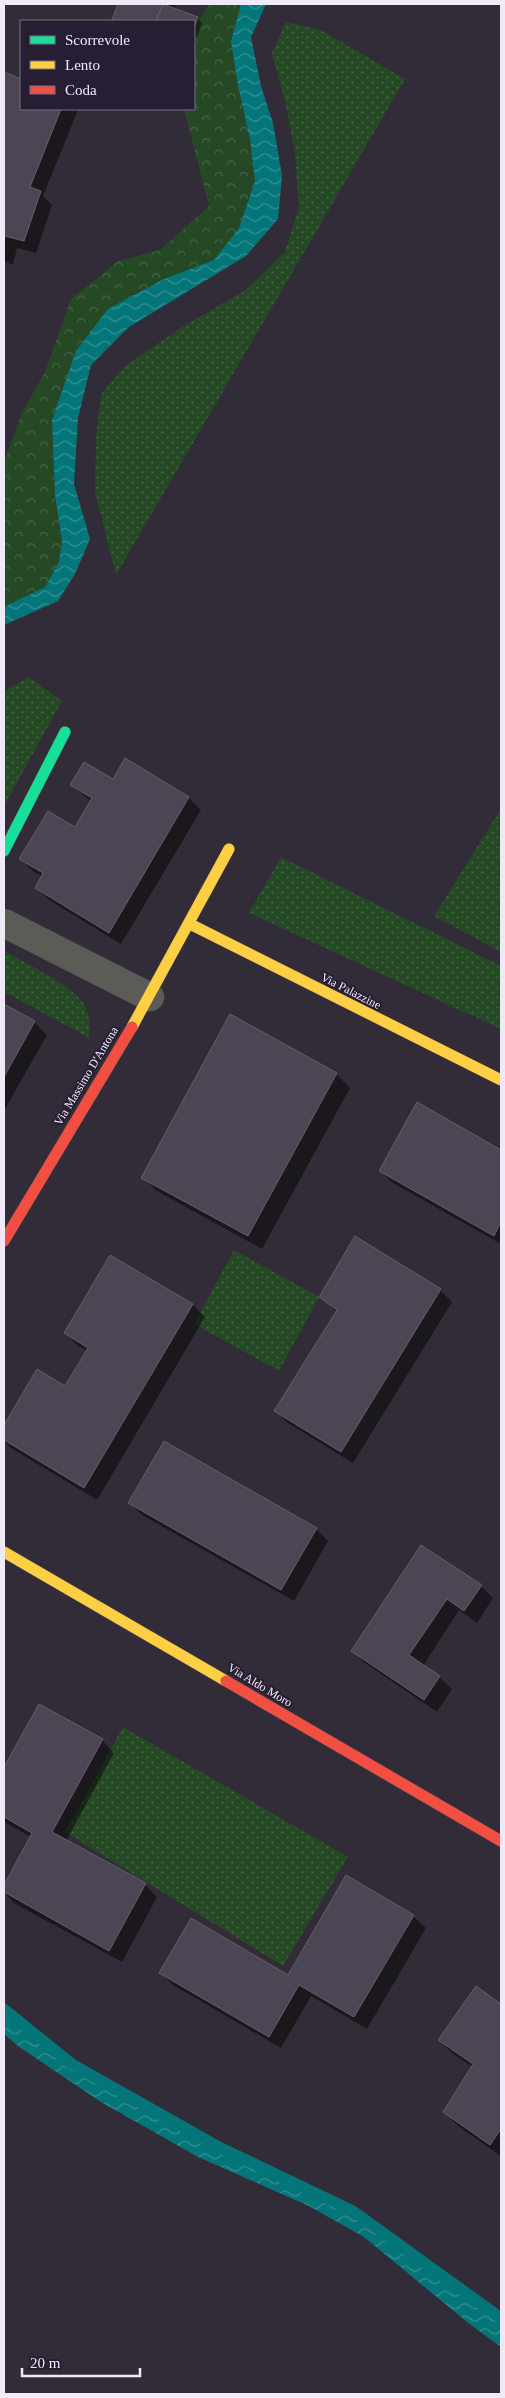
<svg xmlns="http://www.w3.org/2000/svg" width="505" height="2398" font-family="Georgia,serif">
<style>
.grass{fill:url(#grass-dots)}
.forest{fill:url(#forest-crowns)}
.water{fill:url(#water-waves)}
.shadow{fill:#0007}
.lines{fill:none;stroke-linecap:round;stroke-linejoin:round}
.stream{stroke:#04767a;stroke-width:11}
.building{fill:#4c4554;stroke:#645f6a}
.street-casing{stroke:#4d4752;stroke-width:29}
.fast-casing{stroke:#4d4752;stroke-width:12}
.slow-casing{stroke:#4d4752;stroke-width:12}
.jam-casing{stroke:#4d4752;stroke-width:12}
.street{stroke:#5c5c56;stroke-width:28}
.fast{stroke:#16e098;stroke-width:11}
.slow{stroke:#ffcf43;stroke-width:11}
.jam{stroke:#f24e42;stroke-width:11}
.labels{text-anchor:middle;dominant-baseline:central;stroke-width:4;stroke-linejoin:round;paint-order:stroke}
.street-label{font-size:12px;fill:#f0eaf8;stroke:#281e33}
</style>
<defs>
<pattern id="grass-dots" width="8" height="8" patternUnits="userSpaceOnUse" patternTransform="scale(1.25)"><rect width="8" height="8" fill="#264925"/><path d="M2 2h.1M6 6h.1" fill="none" stroke="#466345" stroke-width="1.8" stroke-linecap="round"/></pattern>
<pattern id="forest-crowns" width="20" height="18" patternUnits="userSpaceOnUse" patternTransform="scale(1.25)"><rect width="20" height="18" fill="#264925"/><path d="M2 6a3 3 0 1 1 6 0M12 15a3 3 0 1 1 6 0" fill="none" stroke="#466345"/></pattern>
<pattern id="water-waves" width="16" height="10" patternUnits="userSpaceOnUse" patternTransform="scale(1.25)"><rect width="16" height="10" fill="#04767a"/><path d="M0 5q4-4 8 0t8 0" fill="none" stroke="#359094"/></pattern>
</defs>
<rect width="100%" height="100%" fill="#322c38"/>
<g class="grass">
<path d="M 286,22 L 321,30 L 405,79 L 116,575 L 95,491 L 96,438 L 101,394 L 124,367 L 182,327 L 246,290 L 285,252 L 299,207 L 295,154 L 286,105 L 272,53 Z"/>
<path d="M 29,677 L 62,701 L 4,806 L 4,691 Z"/>
<path d="M 501,809 L 501,952 L 434,916 Z"/>
<path d="M 281,857 L 501,966 L 501,1029 L 249,913 Z"/>
<path d="M 4,951 C 22,961 75,987 84,1004 C 90,1015 90,1025 89,1038 L 4,992 Z"/>
<path d="M 234,1250 L 319,1297 L 279,1371 L 194,1324 Z"/>
<path d="M 123,1727 L 348,1857 L 283,1966 L 65,1832 Z"/>
</g>
<path class="forest" d="M 209,4 L 241,4 L 231,41 L 238,86 L 250,139 L 255,181 L 239,228 L 214,260 L 164,279 L 108,309 L 52,420 L 55,495 L 62,541 L 59,562 L 45,587 L 4,607 L 5,459 L 22,413 L 45,372 L 71,299 L 118,261 L 160,250 L 209,206 L 184,109 L 194,109 L 194,28 Z"/>
<g class="water">
<path d="M 241,4 L 266,4 L 251,37 L 261,86 L 273,123 L 282,176 L 278,219 L 246,256 L 129,327 L 91,365 L 78,418 L 74,484 L 90,539 L 75,574 L 58,601 L 4,625 L 4,607 L 45,587 L 59,562 L 62,541 L 55,495 L 52,420 L 76,351 L 108,309 L 164,279 L 214,260 L 239,228 L 255,181 L 250,139 L 238,86 L 231,41 Z"/>
<path d="M 4,2009 L 72,2064 L 219,2147 L 353,2211 L 501,2318 L 501,2347 L 467,2322 L 364,2237 L 309,2206 L 198,2157 L 101,2102 L 18,2046 L 4,2034 Z"/>
</g>
<g class="shadow">
<path d="M 120,4 L 176,4 L 174,9 L 197,18 L 202,23 L 194,45 L 194,21 L 115,21 L 114,20 Z"/>
<path d="M 4,73 L 21,80 L 21,109 L 78,110 L 43,196 L 52,205 L 36,253 L 17,248 L 13,265 L 4,261 Z"/>
<path d="M 72,785 L 189,798 L 201,810 L 121,944 L 49,900 L 37,888 L 43,877 L 33,871 L 21,859 L 76,828 L 92,802 Z"/>
<path d="M 4,1005 L 34,1022 L 47,1035 L 4,1111 Z"/>
<path d="M 336,1074 L 350,1088 L 262,1249 L 157,1191 L 143,1177 Z"/>
<path d="M 418,1104 L 501,1151 L 501,1244 L 393,1183 L 380,1171 Z"/>
<path d="M 111,1256 L 193,1305 L 205,1317 L 97,1500 L 11,1448 L 4,1441 L 4,1428 L 38,1370 L 66,1388 L 88,1351 L 78,1346 L 66,1333 Z"/>
<path d="M 440,1290 L 452,1302 L 353,1463 L 288,1423 L 276,1411 L 337,1312 L 321,1297 Z"/>
<path d="M 130,1503 L 316,1529 L 328,1541 L 294,1601 L 142,1515 Z"/>
<path d="M 422,1547 L 481,1586 L 493,1598 L 477,1623 L 459,1610 L 423,1666 L 439,1677 L 452,1689 L 437,1712 L 365,1663 L 352,1651 Z"/>
<path d="M 39,1706 L 102,1740 L 114,1753 L 66,1841 L 145,1885 L 157,1897 L 122,1962 L 14,1903 L 4,1892 L 4,1887 L 31,1837 L 4,1822 L 4,1770 Z"/>
<path d="M 413,1916 L 426,1928 L 367,2029 L 311,1996 L 281,2048 L 173,1985 L 161,1973 L 288,1976 Z"/>
<path d="M 476,1988 L 501,2005 L 501,2156 L 458,2126 L 445,2112 L 473,2067 L 453,2054 L 439,2040 Z"/>
</g>
<g class="lines">
<path class="stream" d="M 4,2009 L 72,2064 L 219,2147 L 353,2211 L 501,2318"/>
</g>
<g class="building">
<path d="M 118,4 L 163,4 L 156,21 L 115,21 L 112,20 Z"/>
<path d="M 163,4 L 198,17 L 194,28 L 194,21 L 156,21 Z"/>
<path d="M 4,72 L 21,79 L 21,109 L 61,109 L 30,187 L 41,191 L 24,241 L 5,236 L 4,240 Z"/>
<path d="M 125,758 L 189,797 L 109,933 L 35,888 L 43,873 L 19,859 L 48,811 L 75,827 L 92,798 L 70,785 L 84,762 L 113,779 Z"/>
<path d="M 4,1004 L 35,1021 L 4,1077 Z"/>
<path d="M 230,1014 L 337,1073 L 248,1236 L 141,1178 Z"/>
<path d="M 417,1102 L 501,1150 L 501,1222 L 494,1236 L 379,1171 Z"/>
<path d="M 355,1236 L 441,1289 L 341,1452 L 274,1411 L 337,1310 L 319,1297 Z"/>
<path d="M 110,1255 L 193,1304 L 84,1488 L 4,1440 L 4,1425 L 37,1369 L 65,1386 L 88,1348 L 64,1333 Z"/>
<path d="M 164,1441 L 317,1528 L 281,1590 L 128,1503 Z"/>
<path d="M 421,1545 L 482,1585 L 464,1611 L 447,1599 L 409,1655 L 440,1676 L 424,1700 L 351,1651 Z"/>
<path d="M 39,1704 L 103,1739 L 52,1832 L 146,1883 L 109,1951 L 4,1892 L 4,1885 L 32,1833 L 4,1817 L 4,1767 Z"/>
<path d="M 346,1875 L 414,1915 L 354,2017 L 299,1985 L 269,2037 L 159,1973 L 191,1918 L 288,1975 Z"/>
<path d="M 476,1986 L 501,2004 L 501,2129 L 490,2145 L 443,2112 L 473,2064 L 438,2040 Z"/>
</g>
<g class="lines">
<g class="street-casing">
<path id="street" d="M 4,923 L 150,997"/>
</g>
<g class="fast-casing">
<path id="fast" d="M 4,851 L 65,732"/>
</g>
<g class="slow-casing">
<g id="slow">
<path d="M 190,924 L 501,1080"/>
<path d="M 132,1027 L 229,849"/>
<path d="M 4,1552 L 226,1681"/>
</g>
</g>
<g class="jam-casing">
<g id="jam">
<path d="M 4,1241 L 132,1027"/>
<path d="M 226,1681 L 501,1841"/>
</g>
</g>
<use href="#street" class="street"/>
<use href="#fast" class="fast"/>
<use href="#slow" class="slow"/>
<use href="#jam" class="jam"/>
</g>
<g class="labels">
<g class="street-label">
<text transform="translate(351 991) rotate(27)">Via Palazzine</text>
<text transform="translate(86 1076) rotate(-59)">Via Massimo D'Antona</text>
<text transform="translate(260 1685) rotate(31)">Via Aldo Moro</text>
</g>
</g>
<rect width="505" height="2398" fill="none" stroke="#f0eaf8" stroke-width="10"/>
<rect x="20" y="20" width="175" height="90" fill="#281e33" stroke="#787082"/>
<rect x="30" y="36" width="25" height="8" fill="#16e098" stroke="#787082"/>
<text x="65" y="45" font-size="15" fill="#f0eaf8">Scorrevole</text>
<rect x="30" y="61" width="25" height="8" fill="#ffcf43" stroke="#787082"/>
<text x="65" y="70" font-size="15" fill="#f0eaf8">Lento</text>
<rect x="30" y="86" width="25" height="8" fill="#f24e42" stroke="#787082"/>
<text x="65" y="95" font-size="15" fill="#f0eaf8">Coda</text>
<path d="M22 2368v8h118v-8" fill="none" stroke="#f0eaf8" stroke-width="2.5"/>
<text x="30" y="2368" font-size="15" fill="#f0eaf8" stroke="#281e33" stroke-width="4" paint-order="stroke">20 m</text>
</svg>
